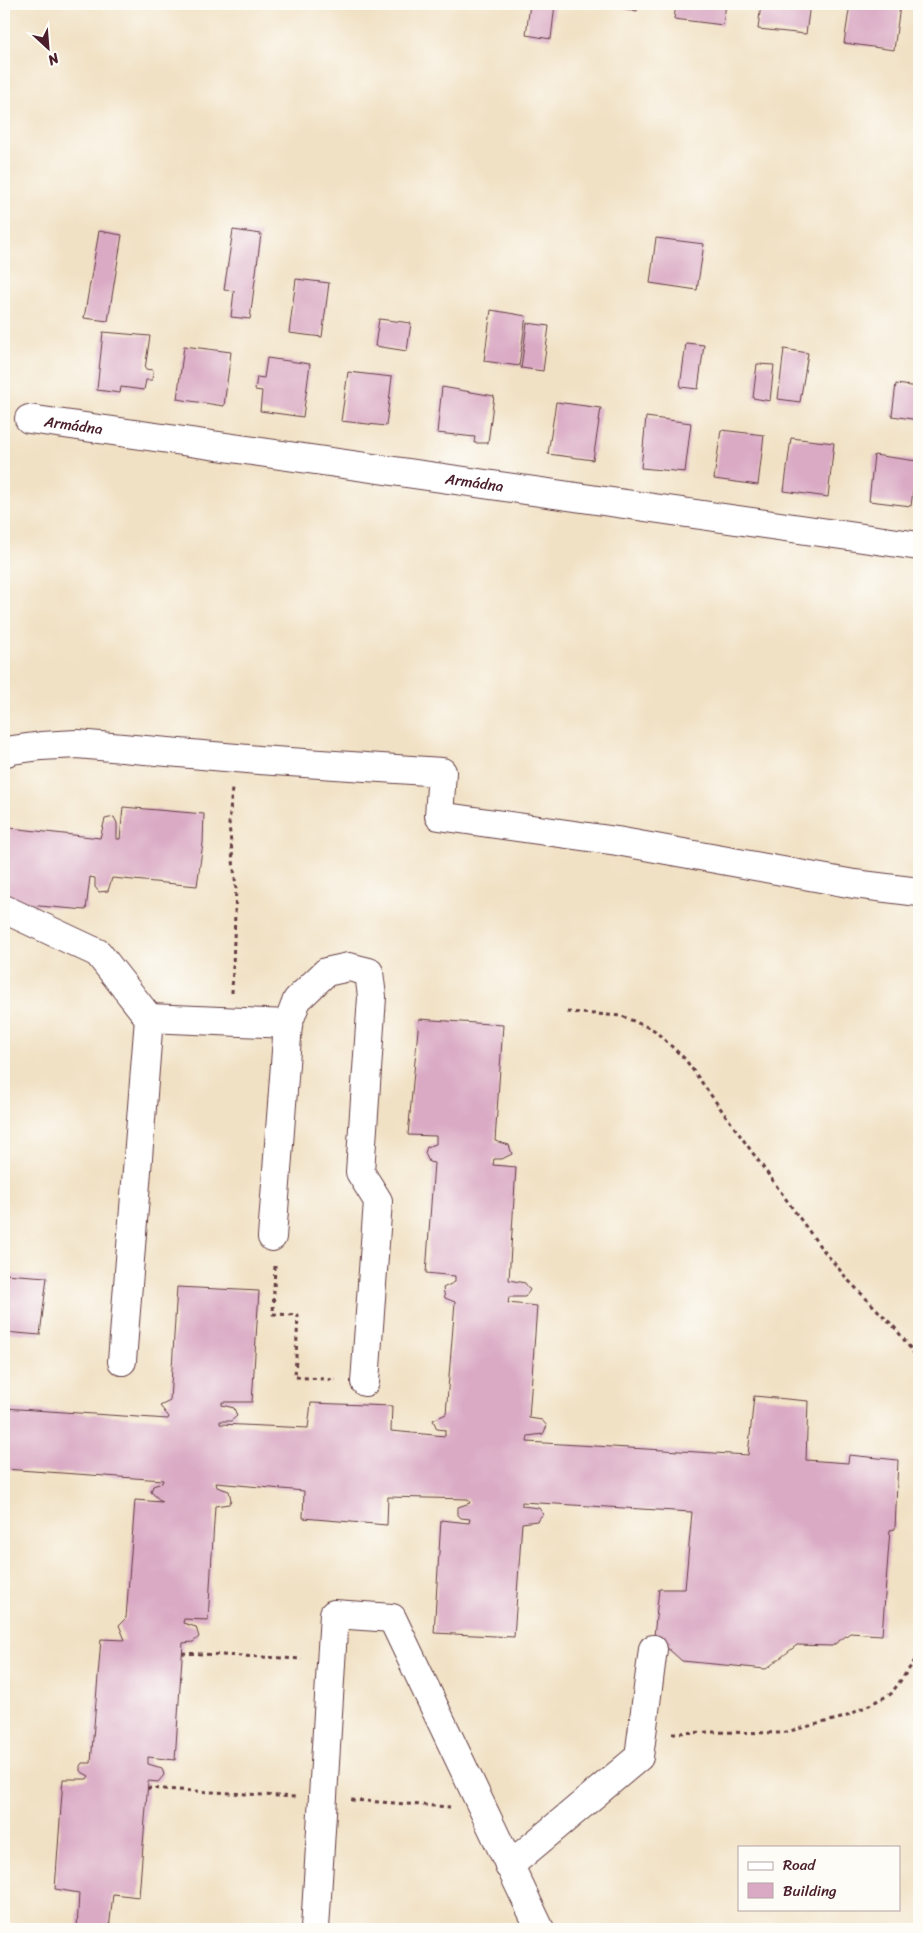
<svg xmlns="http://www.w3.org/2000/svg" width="923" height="1933" font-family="Sriracha,sans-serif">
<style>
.building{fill:#daaac4}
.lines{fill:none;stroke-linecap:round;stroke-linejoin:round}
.minor-casing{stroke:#633c42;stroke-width:30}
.path{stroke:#633c42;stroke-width:3;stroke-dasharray:4 4;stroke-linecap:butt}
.minor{stroke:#fff;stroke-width:28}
.labels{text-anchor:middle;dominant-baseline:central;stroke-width:4.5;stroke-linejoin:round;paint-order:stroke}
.street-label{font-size:15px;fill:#4a1f2b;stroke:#fdfcf7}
</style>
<rect width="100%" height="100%" fill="#fdfcf7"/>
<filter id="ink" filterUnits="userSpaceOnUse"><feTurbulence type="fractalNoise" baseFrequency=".02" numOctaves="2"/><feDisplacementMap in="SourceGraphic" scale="10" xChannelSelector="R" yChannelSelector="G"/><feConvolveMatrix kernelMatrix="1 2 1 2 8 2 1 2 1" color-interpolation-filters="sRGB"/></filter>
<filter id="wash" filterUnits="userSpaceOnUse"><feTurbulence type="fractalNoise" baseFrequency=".0096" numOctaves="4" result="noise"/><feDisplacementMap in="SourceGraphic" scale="20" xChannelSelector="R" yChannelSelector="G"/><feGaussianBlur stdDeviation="1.12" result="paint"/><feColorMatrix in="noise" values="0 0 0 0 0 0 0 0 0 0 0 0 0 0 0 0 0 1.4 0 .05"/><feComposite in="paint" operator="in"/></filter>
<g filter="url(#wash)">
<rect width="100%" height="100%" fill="#f1e1c4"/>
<g id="blocks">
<g class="building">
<path d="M 530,4 L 555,4 L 551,39 L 526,35 Z"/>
<path d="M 600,4 L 638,4 L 637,11 Z"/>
<path d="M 676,4 L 726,4 L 723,25 L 674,19 Z"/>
<path d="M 761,4 L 810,4 L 806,34 L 758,29 Z"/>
<path d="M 850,4 L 900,6 L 894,50 L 844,43 Z"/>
<path d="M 233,230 L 261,234 L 250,319 L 231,317 L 234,291 L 224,290 Z"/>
<path d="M 99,231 L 122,235 L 108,321 L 84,318 Z"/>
<path d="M 656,238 L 704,244 L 697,290 L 650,283 Z"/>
<path d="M 296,279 L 329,283 L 322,337 L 289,333 Z"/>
<path d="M 491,310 L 526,316 L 519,366 L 484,361 Z"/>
<path d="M 379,319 L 411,323 L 407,351 L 375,346 Z"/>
<path d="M 527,323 L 549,326 L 543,371 L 521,368 Z"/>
<path d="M 103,332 L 150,336 L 145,369 L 153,370 L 152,380 L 146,380 L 144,390 L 121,387 L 120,393 L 97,390 Z"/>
<path d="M 686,343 L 704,345 L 698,389 L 680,387 Z"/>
<path d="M 184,346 L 231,352 L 224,406 L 177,399 Z"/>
<path d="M 784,349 L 808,353 L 800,402 L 778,399 Z"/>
<path d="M 267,358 L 310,364 L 303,417 L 260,411 L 262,391 L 255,390 L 257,377 L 264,378 Z"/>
<path d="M 757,364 L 774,365 L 770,401 L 753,398 Z"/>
<path d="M 348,372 L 392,377 L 386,426 L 341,421 Z"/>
<path d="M 896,384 L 919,387 L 919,420 L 892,416 Z"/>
<path d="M 442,387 L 494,396 L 488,443 L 474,443 L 475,437 L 437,433 Z"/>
<path d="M 556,402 L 601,408 L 593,460 L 548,454 Z"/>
<path d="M 646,417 L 691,423 L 685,472 L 641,468 Z"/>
<path d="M 721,430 L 764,435 L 758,485 L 714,479 Z"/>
<path d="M 791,438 L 834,443 L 828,497 L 784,491 Z"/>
<path d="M 874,455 L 917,461 L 911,506 L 869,501 Z"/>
<path d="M 123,807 L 204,814 L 203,843 L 197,886 L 112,878 L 108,891 L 99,892 L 95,887 L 95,878 L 90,877 L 86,910 L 4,903 L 10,828 L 100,838 L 105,819 L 114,817 L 117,823 L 117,839 L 120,839 Z"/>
<path d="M 419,1019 L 503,1025 L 495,1141 L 509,1145 L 512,1154 L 502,1159 L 494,1159 L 493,1165 L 516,1167 L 509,1280 L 525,1283 L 530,1290 L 525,1297 L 509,1297 L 508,1303 L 537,1306 L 529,1418 L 542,1420 L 547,1426 L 543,1434 L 528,1436 L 527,1442 L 748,1455 L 754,1396 L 808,1401 L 806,1460 L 848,1463 L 849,1455 L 898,1460 L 895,1529 L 890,1530 L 882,1635 L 850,1633 L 832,1646 L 797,1645 L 766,1669 L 682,1661 L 654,1636 L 659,1589 L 685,1589 L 692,1512 L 522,1502 L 522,1506 L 539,1508 L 543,1514 L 537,1521 L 522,1523 L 514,1637 L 434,1633 L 441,1520 L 469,1523 L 470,1519 L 461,1518 L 458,1515 L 458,1507 L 470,1503 L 468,1499 L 388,1497 L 387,1525 L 303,1518 L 304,1491 L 216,1483 L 217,1487 L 229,1491 L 231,1500 L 229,1504 L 215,1506 L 208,1620 L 184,1619 L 183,1623 L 196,1627 L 199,1637 L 193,1642 L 183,1643 L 175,1760 L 148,1757 L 148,1764 L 162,1768 L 164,1775 L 158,1782 L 148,1781 L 139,1897 L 113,1894 L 109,1929 L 77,1929 L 79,1893 L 55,1889 L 63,1779 L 87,1779 L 89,1776 L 80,1771 L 80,1766 L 82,1763 L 91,1763 L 101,1639 L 125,1640 L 119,1625 L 126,1618 L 135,1500 L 162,1502 L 151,1492 L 153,1486 L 162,1483 L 163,1480 L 4,1469 L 4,1408 L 168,1419 L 169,1417 L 160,1406 L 170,1401 L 177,1287 L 259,1291 L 252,1402 L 222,1402 L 222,1405 L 234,1408 L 237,1416 L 231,1421 L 220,1421 L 220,1424 L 308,1428 L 311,1403 L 392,1406 L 391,1431 L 445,1436 L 445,1430 L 437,1429 L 433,1420 L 446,1414 L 455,1302 L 445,1298 L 443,1288 L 455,1282 L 455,1276 L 426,1273 L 434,1163 L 429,1162 L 425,1153 L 427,1147 L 436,1144 L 436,1136 L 408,1135 Z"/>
<path d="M 4,1274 L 47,1277 L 40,1335 L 4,1332 Z"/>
</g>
</g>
</g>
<g filter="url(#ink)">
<use href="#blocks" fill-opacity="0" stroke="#633c42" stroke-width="1"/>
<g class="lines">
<g class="minor-casing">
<g id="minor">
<path id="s1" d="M 29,419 L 919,546"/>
<path d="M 4,753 L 12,750 L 41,746 L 77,744 L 259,760 L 442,772 L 439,816 L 617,841 L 854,884 L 919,892"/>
<path d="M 4,909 L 98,953 L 149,1018"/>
<path d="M 272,1237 L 288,1024 L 297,1000 L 326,972 L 349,967 L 369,972 L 372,997 L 360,1172 L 378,1201 L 365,1382"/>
<path d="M 122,1361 L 149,1018 L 288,1024"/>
<path d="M 509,1866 L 639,1757 L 653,1649"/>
<path d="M 315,1929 L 334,1614 L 392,1618 L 540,1929"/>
</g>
</g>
<g class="path">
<path d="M 232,993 L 236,887 L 229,825 L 232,788"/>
<path d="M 567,1012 L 622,1016 L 654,1030 L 685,1059 L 819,1245 L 849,1281 L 896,1329 L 919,1360"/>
<path d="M 275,1266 L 273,1314 L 298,1315 L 295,1377 L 336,1380"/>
<path d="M 182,1653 L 302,1659"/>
<path d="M 672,1733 L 711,1732 L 782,1733 L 845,1717 L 891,1694 L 919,1655"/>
<path d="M 147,1788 L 295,1797"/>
<path d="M 351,1800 L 450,1807"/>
</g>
<use href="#minor" class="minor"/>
</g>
</g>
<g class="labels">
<g class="street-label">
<text stroke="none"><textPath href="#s1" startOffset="45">Armádna</textPath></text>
<text stroke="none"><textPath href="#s1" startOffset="450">Armádna</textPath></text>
</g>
</g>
<rect width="923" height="1933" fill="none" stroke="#fdfcf7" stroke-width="20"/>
<rect x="738" y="1846" width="162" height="65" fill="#fdfcf7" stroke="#b5a4a5"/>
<rect x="748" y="1862" width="25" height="8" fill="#ffffff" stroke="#b5a4a5"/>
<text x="783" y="1870" font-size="15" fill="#4a1f2b">Road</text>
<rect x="748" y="1883" width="25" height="15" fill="#daaac4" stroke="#b5a4a5"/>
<text x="783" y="1896" font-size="15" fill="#4a1f2b">Building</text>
<g transform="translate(48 48) rotate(154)" stroke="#fdfcf7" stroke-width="4" paint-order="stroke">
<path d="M0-4L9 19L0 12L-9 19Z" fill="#4a1f2b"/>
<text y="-8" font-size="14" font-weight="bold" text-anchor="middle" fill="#4a1f2b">N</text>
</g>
</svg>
